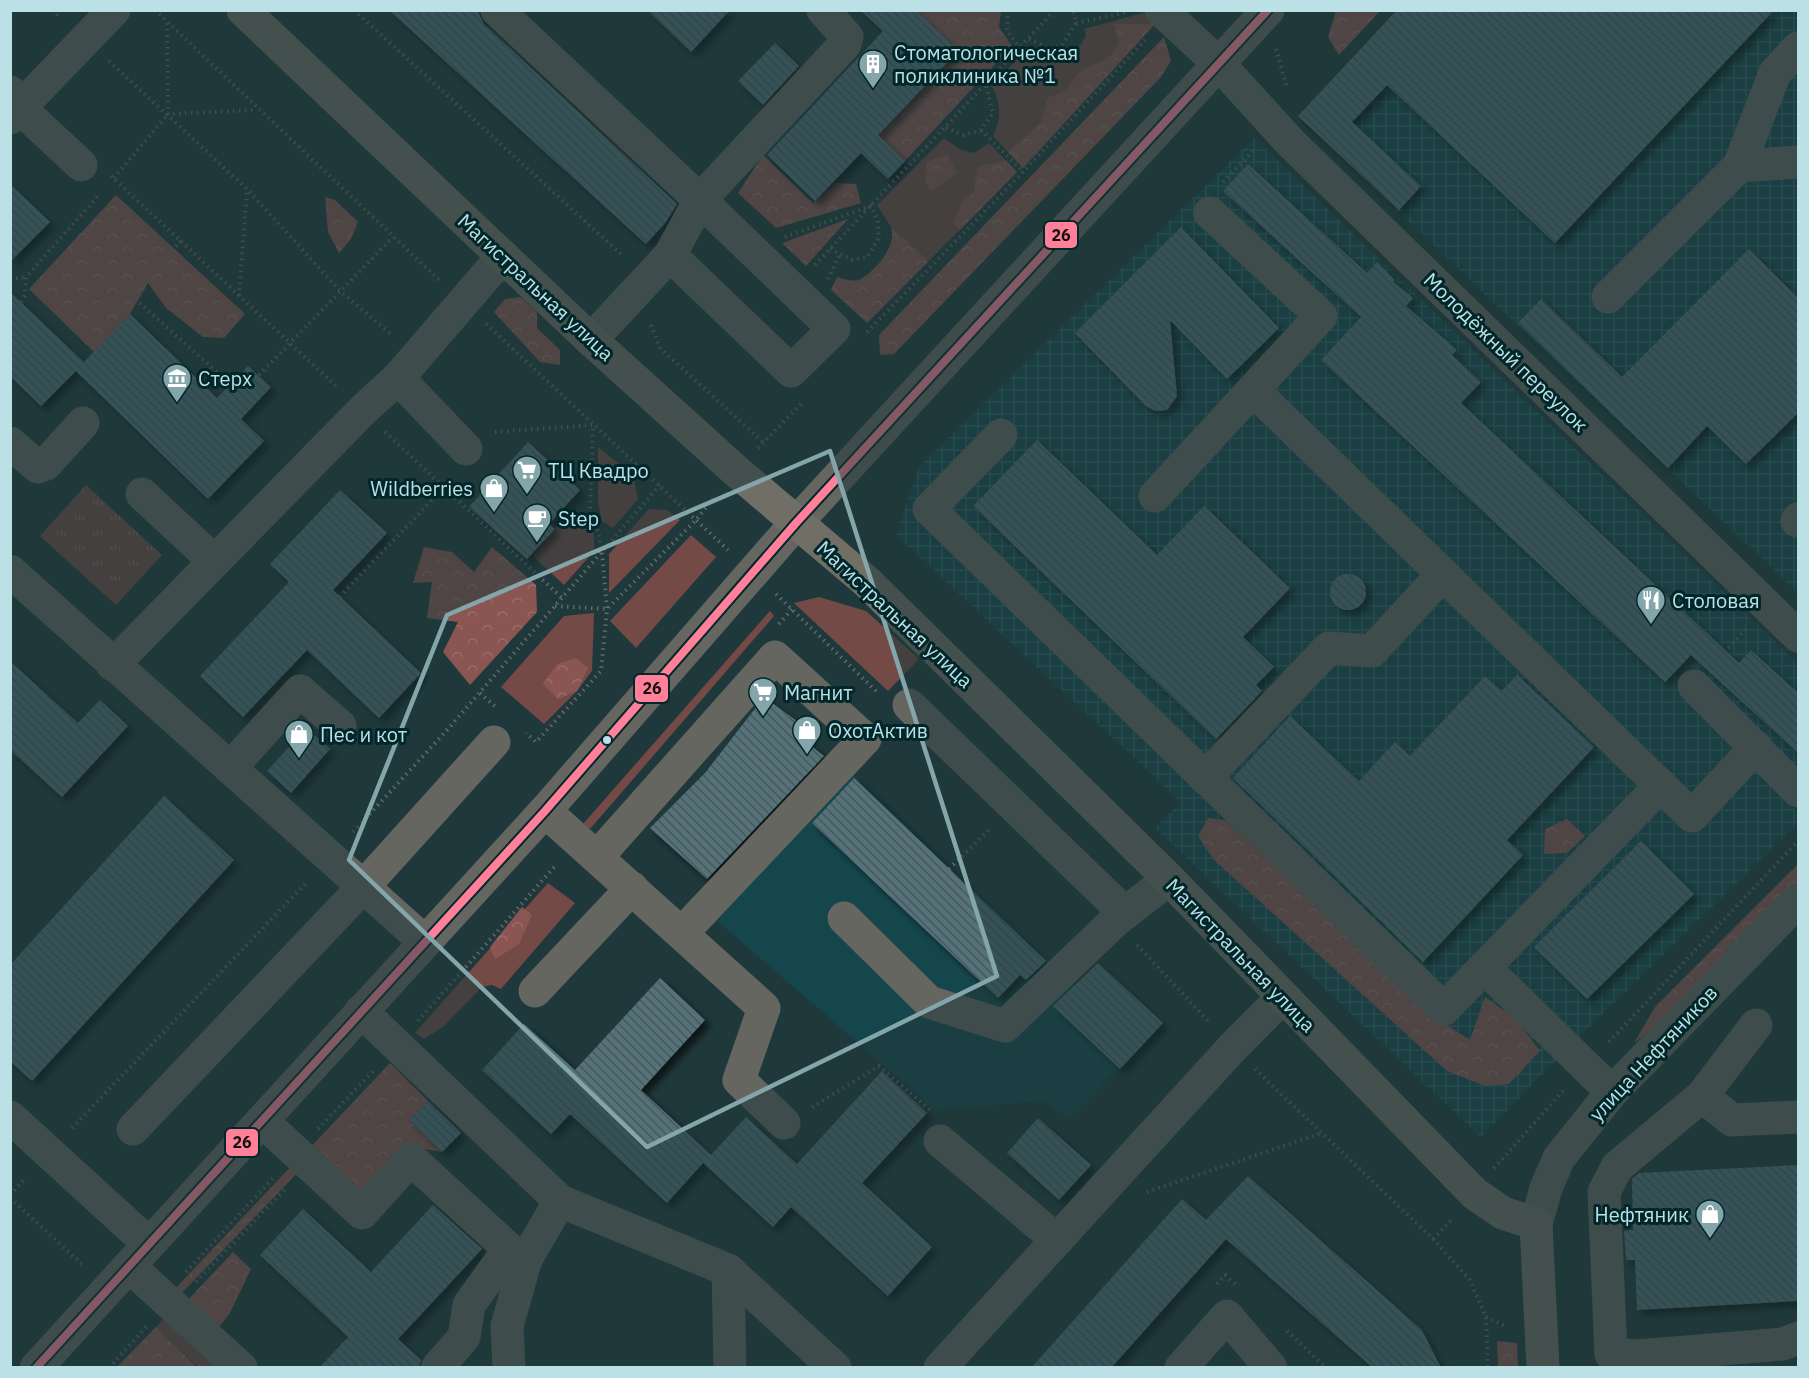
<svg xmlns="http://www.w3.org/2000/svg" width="1809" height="1378" font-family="'IBM Plex Sans',sans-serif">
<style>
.built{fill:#14464b}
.industrial{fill:url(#industrial-grid)}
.green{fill:#744a47}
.forest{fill:url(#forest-crowns)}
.park{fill:url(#park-tufts)}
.building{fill:url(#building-back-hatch);filter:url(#shadow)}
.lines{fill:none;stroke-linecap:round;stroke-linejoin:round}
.path{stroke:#636966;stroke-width:4;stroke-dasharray:1.5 4.5;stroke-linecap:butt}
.minor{stroke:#656660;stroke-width:33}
.major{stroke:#706e65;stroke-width:33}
.bus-1-casing{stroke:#02272a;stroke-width:12}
.bus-1{stroke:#ff8098;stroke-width:8}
.marked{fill:none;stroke:#84a6aa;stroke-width:4.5;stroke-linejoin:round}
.bus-dot{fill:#bbe1e6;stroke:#02272a;stroke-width:2}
.labels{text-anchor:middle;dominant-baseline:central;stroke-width:6;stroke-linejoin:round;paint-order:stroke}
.poi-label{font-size:20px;fill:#bbe1e6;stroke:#02272a;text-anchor:start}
.street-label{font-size:20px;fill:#bbe1e6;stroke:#02272a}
.line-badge{stroke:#02272a;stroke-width:2}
.pale-badge-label{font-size:16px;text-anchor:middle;font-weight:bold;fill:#111}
</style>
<defs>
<pattern id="industrial-grid" width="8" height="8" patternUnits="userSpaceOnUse" patternTransform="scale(1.5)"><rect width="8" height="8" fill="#14464b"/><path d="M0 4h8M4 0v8" fill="none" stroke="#346065"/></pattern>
<pattern id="forest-crowns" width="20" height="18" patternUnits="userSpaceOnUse" patternTransform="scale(1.5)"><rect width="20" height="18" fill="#8b5551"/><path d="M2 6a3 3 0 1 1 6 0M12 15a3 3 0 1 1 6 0" fill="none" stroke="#996d6a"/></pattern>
<pattern id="park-tufts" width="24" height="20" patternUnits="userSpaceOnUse" patternTransform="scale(1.5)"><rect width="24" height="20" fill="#744a47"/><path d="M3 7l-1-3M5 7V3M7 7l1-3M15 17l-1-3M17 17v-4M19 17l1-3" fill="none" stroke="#866462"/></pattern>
<pattern id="building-back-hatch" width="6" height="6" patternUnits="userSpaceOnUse" patternTransform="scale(1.5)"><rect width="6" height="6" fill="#567178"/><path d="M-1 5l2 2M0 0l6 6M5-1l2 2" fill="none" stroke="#475a5e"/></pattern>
<filter id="shadow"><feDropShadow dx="5.5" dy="5.5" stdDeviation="3" flood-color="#0009"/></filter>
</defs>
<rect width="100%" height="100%" fill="#1f383b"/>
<path class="built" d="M 850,772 L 1040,954 L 1141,1045 L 1070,1119 L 1043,1101 L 936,1110 L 717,921 Z"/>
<g class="industrial">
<path d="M 1397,11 L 1798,11 L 1798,593 L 1298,116 Z"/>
<path d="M 1254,138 L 1798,664 L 1798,779 L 1782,798 L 1798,813 L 1798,823 L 1568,1048 L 1481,1137 L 1155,828 L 1181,802 L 896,535 L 919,467 Z"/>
</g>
<g class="green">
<path d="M 1143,13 L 1155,24 L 1023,168 L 993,136 C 1001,118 1002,105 992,87 L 1019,57 C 1049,65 1070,65 1086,36 L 1084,29 Z"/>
<path d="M 944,138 L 959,149 L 974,153 L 989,143 L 1017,172 L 929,261 L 891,227 L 877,205 Z"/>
<path d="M 598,447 L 633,475 L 638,499 L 613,528 L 602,521 L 598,503 Z"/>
<path d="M 649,509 L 667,510 L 680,520 L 609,593 L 609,554 Z"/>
<path d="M 575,515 L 594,533 L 594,551 L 564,585 L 533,556 L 563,519 Z"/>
<path d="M 691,535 L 716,557 L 636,648 L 610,621 Z"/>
<path d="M 819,597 L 866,611 L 919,659 L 888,691 L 794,603 Z"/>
<path d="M 770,611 L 774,616 L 590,829 L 583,824 Z"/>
<path d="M 594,613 L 592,671 L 577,691 L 544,724 L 501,687 L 564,616 Z"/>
<path d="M 548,883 L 575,903 L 501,989 L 492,985 L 482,987 L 444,1026 L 424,1039 L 415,1033 Z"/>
<path d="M 170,1312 L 230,1367 L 198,1367 L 156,1327 Z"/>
</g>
<g class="forest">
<path d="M 915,11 L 1001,11 L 999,27 L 1012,46 L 905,161 L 877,135 Z"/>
<path d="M 1336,11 L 1380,11 L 1339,55 L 1328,37 Z"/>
<path d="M 1114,24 L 1155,24 L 1023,168 L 1008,152 L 1040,123 L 1049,97 C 1074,91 1066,83 1082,71 C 1099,58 1105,68 1119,43 Z"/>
<path d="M 1164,37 L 1171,61 L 1161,77 L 894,354 L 880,355 L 879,335 Z"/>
<path d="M 763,155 L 813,203 L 836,183 L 856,184 L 861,203 L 776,228 L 738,193 Z"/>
<path d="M 947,155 L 957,173 L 930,192 L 925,178 L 927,161 Z"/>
<path d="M 1006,160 L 1017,172 L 960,230 L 953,223 L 962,202 L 974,192 L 977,168 C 987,162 996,166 1006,160 Z"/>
<path d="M 116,195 L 245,314 L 224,338 L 203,337 L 166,308 L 148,283 L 130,314 L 94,352 L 29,289 Z"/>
<path d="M 325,197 L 335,200 L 358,222 L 351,239 L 339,253 L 328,232 Z"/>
<path d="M 848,219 L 806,266 L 782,243 Z"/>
<path d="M 891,227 L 929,261 L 867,323 L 831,290 L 837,277 C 844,279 854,283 861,279 C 877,269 897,246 891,227 Z"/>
<path d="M 521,297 L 537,312 L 537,328 L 560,350 L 560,365 L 540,362 L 494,312 L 505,299 Z"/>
<path d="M 424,547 L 452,552 L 474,572 L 492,547 L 536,585 L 537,612 L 470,685 L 443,652 L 458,622 L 427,618 L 432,582 L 413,583 Z"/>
<path d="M 576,658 L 588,668 L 577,691 L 558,699 L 543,684 L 557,664 Z"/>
<path d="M 1208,818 L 1225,820 L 1439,1020 L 1470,1040 L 1485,997 L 1516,1019 L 1540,1051 L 1509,1084 L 1485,1086 L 1447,1071 L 1214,860 L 1198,836 Z"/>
<path d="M 1567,819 L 1585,836 L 1567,853 L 1544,854 L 1545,829 Z"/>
<path d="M 1798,864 L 1798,885 L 1651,1030 L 1634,1043 L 1655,1007 Z"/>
<path d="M 522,907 L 532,915 L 519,944 L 495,959 L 490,947 Z"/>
<path d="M 390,1063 L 428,1101 L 409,1120 L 442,1152 L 418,1148 L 362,1203 L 306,1152 Z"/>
<path d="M 297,1160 L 303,1167 L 177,1298 L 171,1293 Z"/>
<path d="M 233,1252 L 251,1269 L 230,1313 L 215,1332 L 184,1304 Z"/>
<path d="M 156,1327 L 195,1365 L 193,1367 L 117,1367 Z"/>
<path d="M 1497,1341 L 1517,1343 L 1518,1367 L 1498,1367 Z"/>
</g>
<path class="park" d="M 86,485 L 162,555 L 116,605 L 40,536 Z"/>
<g class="building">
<path d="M 389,10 L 477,10 L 484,24 L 677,204 L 666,222 L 646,244 Z"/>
<path d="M 647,10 L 730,10 L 691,52 Z"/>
<path d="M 860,10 L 915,10 L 958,51 L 878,135 L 905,161 L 888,179 L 861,153 L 815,201 L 767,155 L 883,31 Z"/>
<path d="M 1397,10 L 1774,10 L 1555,243 L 1387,85 L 1352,122 L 1421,186 L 1399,210 L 1298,116 Z"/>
<path d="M 775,43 L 799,66 L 763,105 L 738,81 Z"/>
<path d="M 1248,164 L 1367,273 L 1377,262 L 1395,280 L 1393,282 L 1413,298 L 1406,306 L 1457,350 L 1452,355 L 1481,382 L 1461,403 L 1739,663 L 1751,650 L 1798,693 L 1798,753 L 1691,655 L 1665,682 L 1321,360 L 1361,317 L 1223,191 Z"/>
<path d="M 10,184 L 50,222 L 10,262 Z"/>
<path d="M 1181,227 L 1279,328 L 1227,379 L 1170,320 L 1177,396 L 1167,410 L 1156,411 L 1146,406 L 1075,333 Z"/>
<path d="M 1749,249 L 1798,298 L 1798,413 L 1746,464 L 1707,426 L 1668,468 L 1518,323 L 1541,299 L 1622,377 Z"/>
<path d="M 10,292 L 84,362 L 130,314 L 217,398 L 248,366 L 271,387 L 241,419 L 264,441 L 208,499 L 76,371 L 41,406 L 10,376 Z"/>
<path d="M 1037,440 L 1157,555 L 1204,506 L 1290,588 L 1243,637 L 1274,667 L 1256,685 L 1262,691 L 1216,739 L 973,506 Z"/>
<path d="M 528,442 L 580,490 L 549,524 L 555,529 L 527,559 L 469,507 Z"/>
<path d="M 340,490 L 387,533 L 333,590 L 421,673 L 379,718 L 307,650 L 243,717 L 200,676 L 289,582 L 270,564 Z"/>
<circle cx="1348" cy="592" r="18"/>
<path d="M 10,661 L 78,723 L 100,700 L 128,726 L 62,797 L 10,750 Z"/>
<path d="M 1517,675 L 1594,747 L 1507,840 L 1523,855 L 1423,962 L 1233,778 L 1290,716 L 1359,781 L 1395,742 L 1410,756 L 1485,676 L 1502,691 Z"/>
<path d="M 764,697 L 812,732 L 805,741 L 824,756 L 707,879 L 650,828 L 705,773 Z"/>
<path d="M 306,728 L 330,749 L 291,793 L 267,771 Z"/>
<path d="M 854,778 L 1046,961 L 1026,980 L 1020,975 L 998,998 L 812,823 Z"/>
<path d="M 164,796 L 234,860 L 32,1081 L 10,1061 L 10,965 Z"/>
<path d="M 1641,841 L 1694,894 L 1587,999 L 1534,947 Z"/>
<path d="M 1098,963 L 1163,1023 L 1120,1069 L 1053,1006 Z"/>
<path d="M 660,978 L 705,1020 L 641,1090 L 711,1155 L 746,1117 L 797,1164 L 882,1071 L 927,1113 L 862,1183 L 932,1247 L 888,1296 L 791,1207 L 773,1227 L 703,1163 L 667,1203 L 570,1114 L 551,1134 L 482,1070 L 524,1024 L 575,1070 Z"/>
<path d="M 428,1101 L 461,1133 L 442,1152 L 409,1120 Z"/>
<path d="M 1038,1118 L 1091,1165 L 1059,1200 L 1007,1153 Z"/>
<path d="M 1798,1165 L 1798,1301 L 1637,1310 L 1635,1260 L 1626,1260 L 1624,1231 L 1633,1230 L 1632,1179 L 1639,1173 Z"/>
<path d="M 1248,1176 L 1422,1330 L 1441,1368 L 1373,1368 L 1226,1239 L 1111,1368 L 1031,1368 L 1182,1199 L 1206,1220 Z"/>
<path d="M 433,1205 L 482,1249 L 398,1339 L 421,1360 L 419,1368 L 319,1368 L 348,1337 L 260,1255 L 303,1209 L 371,1272 Z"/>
</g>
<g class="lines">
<g class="path">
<path d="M 52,10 L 60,18"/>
<path d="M 155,10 L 439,280"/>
<path d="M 354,10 L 624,257"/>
<path d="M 1008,10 L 1007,31 L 1020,48"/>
<path d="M 167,23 L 168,114 L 257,110"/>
<path d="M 1076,23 L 1128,12"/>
<path d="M 1029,39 L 1050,49 L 1062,45 L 1076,23 L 1073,10"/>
<path d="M 1276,49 L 1287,88"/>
<path d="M 109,61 L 247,189 L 340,291 L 392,335"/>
<path d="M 946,128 L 964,135 L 981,130 L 993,113 L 986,86"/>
<path d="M 981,130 L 1023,172"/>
<path d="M 111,176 L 338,388"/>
<path d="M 114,178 L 168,114"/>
<path d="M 1223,182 L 1253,151"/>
<path d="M 785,237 L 871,206 L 878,220 L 879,238 L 867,257 L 853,260 L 830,249"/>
<path d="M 181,241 L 132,296 L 230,384"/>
<path d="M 815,265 L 1055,10"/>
<path d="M 10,279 L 26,277"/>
<path d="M 828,279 L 839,256"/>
<path d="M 239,296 L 247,190"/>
<path d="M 21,302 L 25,295 L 26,277 L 99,195"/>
<path d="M 486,324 L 728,550"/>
<path d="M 651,325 L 660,348 L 764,443"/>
<path d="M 867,332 L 1023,172 L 1145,40"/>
<path d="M 259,375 L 393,237"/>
<path d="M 385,432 L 562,598"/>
<path d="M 495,432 L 593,425 L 590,512 L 598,531 L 602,552 L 607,609 L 601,671 L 536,742 L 526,733"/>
<path d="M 758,448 L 801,404"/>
<path d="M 776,594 L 878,693"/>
<path d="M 555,606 L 607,609 L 696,520 L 715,496"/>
<path d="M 327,610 L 453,478"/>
<path d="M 779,624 L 792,609"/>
<path d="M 1716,661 L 1746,629"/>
<path d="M 480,693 L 497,708"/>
<path d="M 353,832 L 448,729 L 660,485"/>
<path d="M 949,869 L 990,829"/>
<path d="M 1137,945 L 1210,1023"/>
<path d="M 418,1021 L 556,865"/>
<path d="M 1609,1042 L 1798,841"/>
<path d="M 1255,1069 L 1433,1239 L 1470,1280 L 1486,1317 L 1488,1368"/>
<path d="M 812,1107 L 879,1066 L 930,1110"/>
<path d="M 72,1128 L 307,882"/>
<path d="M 318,1129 L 375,1069"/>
<path d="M 1494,1168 L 1563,1091"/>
<path d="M 1147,1192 L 1322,1133"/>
<path d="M 10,1195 L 26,1177"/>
<path d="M 10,1198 L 85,1267"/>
<path d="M 1433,1239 L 1453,1218"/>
<path d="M 186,1272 L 275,1176"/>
<path d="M 196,1282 L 286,1188"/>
<path d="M 1217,1284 L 1225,1275 L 1235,1284"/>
<path d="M 1486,1317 L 1507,1327"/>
<path d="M 1287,1331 L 1326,1368"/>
<path d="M 109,1368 L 147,1326"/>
</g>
<g class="minor">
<path d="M 497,10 L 700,200 L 670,255 L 591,340"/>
<path d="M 1161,10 L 1218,63 L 1291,143 L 1798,636"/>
<path d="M 10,92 L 20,108 L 81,165"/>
<path d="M 10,118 L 114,10"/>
<path d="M 1739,166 L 1775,73 L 1798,48"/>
<path d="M 670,255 L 791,371 L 834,329 L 700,200 L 845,44 L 847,37 L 823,10"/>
<path d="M 1608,297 L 1739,166 L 1798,162"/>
<path d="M 398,378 L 466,449"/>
<path d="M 1253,390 L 1692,816 L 1756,747"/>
<path d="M 1001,435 L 929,509 L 1444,1009 L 1661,785"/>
<path d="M 10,443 L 38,467 L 46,464 L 83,423"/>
<path d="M 142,494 L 214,561"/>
<path d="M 1155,496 L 1321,316 L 1210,213"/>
<path d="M 1797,521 L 1798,519"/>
<path d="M 10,571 L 424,941"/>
<path d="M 113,665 L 363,410 L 398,378 L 503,256"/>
<path d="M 1694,686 L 1798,791"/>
<path d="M 909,705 L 1125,913"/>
<path d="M 230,768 L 300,691 L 340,726"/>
<path d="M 1205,778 L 1329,648 L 1372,651 L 1443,574"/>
<path d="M 545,811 L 764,1008 L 739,1080 L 784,1123"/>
<path d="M 598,856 L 775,657 L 865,739 L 682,933"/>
<path d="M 844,918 L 929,1002 L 1005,1026 L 1115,921 L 1169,879"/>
<path d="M 1485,968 L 1612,1092"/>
<path d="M 535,991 L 632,888"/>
<path d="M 361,1011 L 560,1201 L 728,1270 L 835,1368"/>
<path d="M 1756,1025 L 1702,1096 L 1617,1167 L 1604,1192 L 1611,1354 L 1637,1356 L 1783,1344 L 1798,1338"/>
<path d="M 1702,1096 L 1732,1120 L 1798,1117"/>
<path d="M 10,1117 L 149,1244"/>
<path d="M 262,1121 L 362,1213 L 411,1159 L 509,1249 L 469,1305 L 464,1337 L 437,1368"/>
<path d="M 133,1129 L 364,886 L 494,742"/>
<path d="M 940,1141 L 1057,1240"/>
<path d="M 1536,1224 L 1546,1188 L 1559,1158 L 1612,1092 L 1798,901"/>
<path d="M 129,1266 L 241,1368"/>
<path d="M 728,1270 L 730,1368"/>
<path d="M 36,1368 L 545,811 L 796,523 L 1268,10"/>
<path d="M 509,1368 L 507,1326 L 526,1259 L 560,1201"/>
<path d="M 940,1368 L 1233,1047 L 1282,998"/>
<path d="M 1181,1368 L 1227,1316 L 1271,1368"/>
</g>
<path class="major" d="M 243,10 L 591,340 L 736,471 L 867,582 L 1169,879 L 1475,1194 L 1503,1213 L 1536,1224 L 1543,1368"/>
<g class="bus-1-casing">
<path id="bus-1" d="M 36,1368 L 545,811 L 796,523 L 1268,10"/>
</g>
<use href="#bus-1" class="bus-1"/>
</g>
<path d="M0 0H1809V1378H0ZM 830,451 L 997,976 L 647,1147 L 349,860 L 447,615 Z" fill="#1f383b" fill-opacity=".55" fill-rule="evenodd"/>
<path class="marked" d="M 830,451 L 997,976 L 647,1147 L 349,860 L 447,615 Z"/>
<defs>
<g id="building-pin" transform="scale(1.5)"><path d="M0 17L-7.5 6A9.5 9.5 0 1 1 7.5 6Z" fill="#84a6aa" stroke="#02272a"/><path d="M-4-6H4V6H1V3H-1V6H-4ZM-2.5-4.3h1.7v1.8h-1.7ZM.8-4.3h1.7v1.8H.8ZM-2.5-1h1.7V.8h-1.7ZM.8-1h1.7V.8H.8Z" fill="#fff"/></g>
<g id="museum-pin" transform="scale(1.5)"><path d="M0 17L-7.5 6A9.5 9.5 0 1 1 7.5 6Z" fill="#84a6aa" stroke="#02272a"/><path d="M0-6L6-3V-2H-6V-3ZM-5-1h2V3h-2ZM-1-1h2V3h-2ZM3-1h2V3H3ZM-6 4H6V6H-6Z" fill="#fff"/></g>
<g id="supermarket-pin" transform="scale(1.5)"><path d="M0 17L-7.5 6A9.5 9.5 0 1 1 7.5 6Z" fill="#84a6aa" stroke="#02272a"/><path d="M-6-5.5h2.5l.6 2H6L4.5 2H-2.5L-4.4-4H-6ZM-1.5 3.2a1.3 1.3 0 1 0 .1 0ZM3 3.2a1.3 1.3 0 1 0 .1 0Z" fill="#fff"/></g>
<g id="shop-pin" transform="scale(1.5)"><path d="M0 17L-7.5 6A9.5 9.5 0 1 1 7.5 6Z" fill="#84a6aa" stroke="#02272a"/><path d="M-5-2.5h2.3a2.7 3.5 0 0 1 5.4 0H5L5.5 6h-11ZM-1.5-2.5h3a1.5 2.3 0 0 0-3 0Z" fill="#fff"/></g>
<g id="cafe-pin" transform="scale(1.5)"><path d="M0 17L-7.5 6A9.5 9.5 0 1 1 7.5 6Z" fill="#84a6aa" stroke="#02272a"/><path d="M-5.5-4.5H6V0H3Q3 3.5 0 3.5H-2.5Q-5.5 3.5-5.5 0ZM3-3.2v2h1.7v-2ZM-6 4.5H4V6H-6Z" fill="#fff"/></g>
<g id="restaurant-pin" transform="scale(1.5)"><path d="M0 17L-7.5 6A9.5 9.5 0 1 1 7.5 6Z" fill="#84a6aa" stroke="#02272a"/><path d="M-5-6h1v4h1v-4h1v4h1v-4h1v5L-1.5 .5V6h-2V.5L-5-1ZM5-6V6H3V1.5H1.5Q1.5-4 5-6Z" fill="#fff"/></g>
</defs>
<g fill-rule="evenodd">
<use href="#building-pin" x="873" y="64"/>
<use href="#museum-pin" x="177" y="378"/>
<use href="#supermarket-pin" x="527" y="470"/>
<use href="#shop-pin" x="494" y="488"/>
<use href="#cafe-pin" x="537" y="518"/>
<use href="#restaurant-pin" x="1651" y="600"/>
<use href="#supermarket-pin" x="763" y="692"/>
<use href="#shop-pin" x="807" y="730"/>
<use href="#shop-pin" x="299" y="734"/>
<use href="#shop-pin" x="1710" y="1214"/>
</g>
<circle class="bus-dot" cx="607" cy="740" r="5"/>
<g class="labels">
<g class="poi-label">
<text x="894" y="52">Стоматологическая<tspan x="894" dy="23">поликлиника №1</tspan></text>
<text x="198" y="378">Стерх</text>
<text x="548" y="470">ТЦ Квадро</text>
<text x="473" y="488" text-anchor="end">Wildberries</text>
<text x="558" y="518">Step</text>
<text x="1672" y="600">Столовая</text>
<text x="784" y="692">Магнит</text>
<text x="828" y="730">ОхотАктив</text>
<text x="320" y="734">Пес и кот</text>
<text x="1689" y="1214" text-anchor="end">Нефтяник</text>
</g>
<g class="street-label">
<text transform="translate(536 287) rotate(43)">Магистральная улица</text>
<text transform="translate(1506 352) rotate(44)">Молодёжный переулок</text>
<text transform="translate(895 614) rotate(43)">Магистральная улица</text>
<text transform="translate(1241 955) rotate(46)">Магистральная улица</text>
<text transform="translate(1653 1053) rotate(-47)">улица Нефтяников</text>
</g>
</g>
<g class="line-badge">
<rect x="1044" y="221" width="34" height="28" rx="6" fill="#ff8098"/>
<rect x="634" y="674" width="35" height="29" rx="6" fill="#ff8098"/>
<rect x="225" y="1128" width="34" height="29" rx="6" fill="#ff8098"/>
</g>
<g class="pale-badge-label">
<text x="1061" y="241">26</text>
<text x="652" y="694">26</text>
<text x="242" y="1148">26</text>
</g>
<rect width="1809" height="1378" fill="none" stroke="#bbe1e6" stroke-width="24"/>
</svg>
